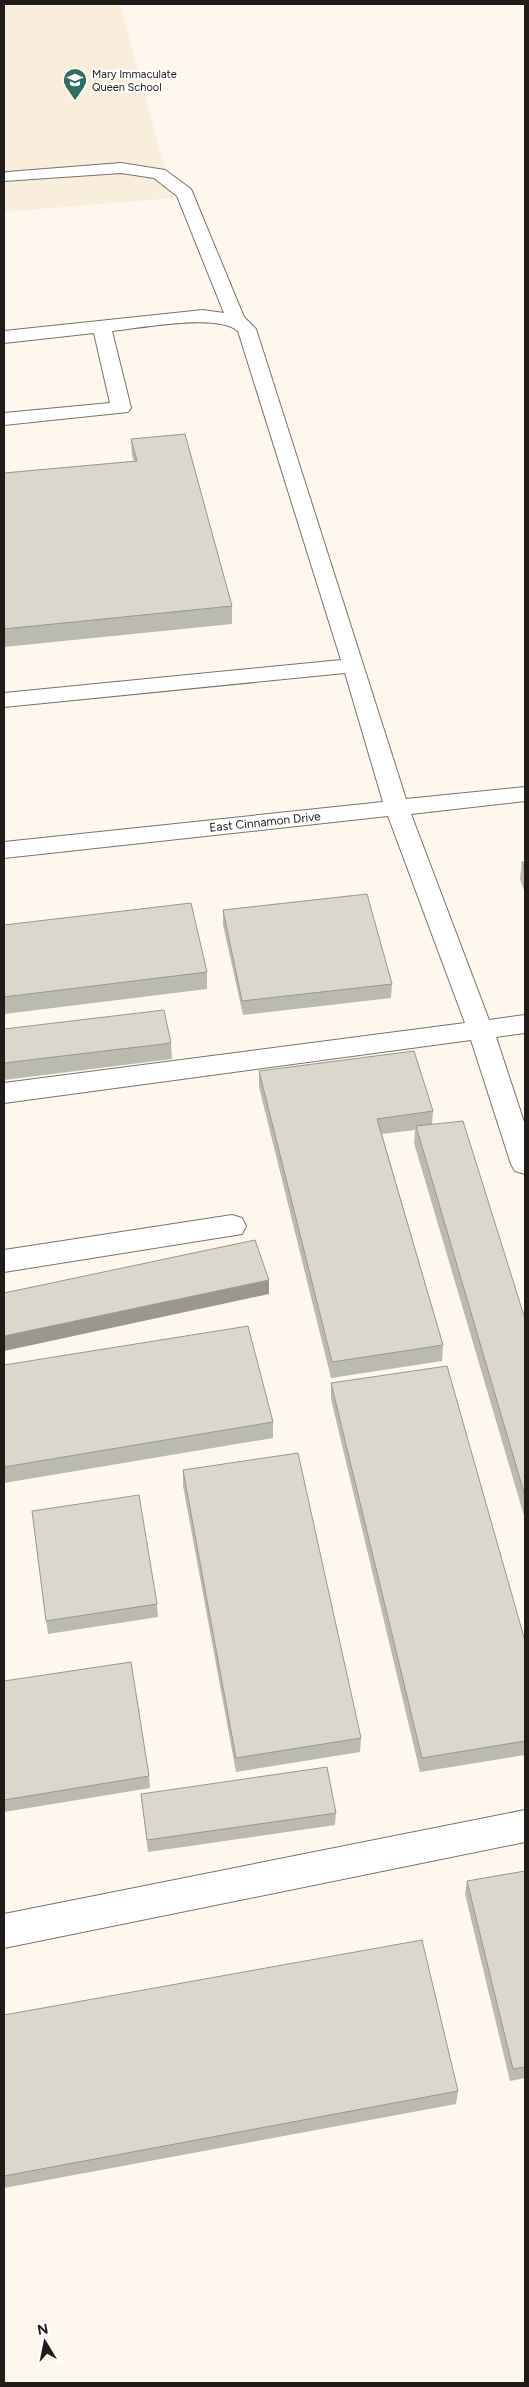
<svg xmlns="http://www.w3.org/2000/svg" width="529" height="2387" font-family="Figtree,sans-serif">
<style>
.built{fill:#f9eddc}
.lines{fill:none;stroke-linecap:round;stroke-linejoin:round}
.minor-casing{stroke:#797369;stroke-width:2}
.minor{fill:#fff;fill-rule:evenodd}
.wall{fill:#bbbaaf}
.shaded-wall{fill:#99978f}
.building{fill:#dad8cc;stroke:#99978f}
.labels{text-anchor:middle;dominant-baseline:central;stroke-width:4;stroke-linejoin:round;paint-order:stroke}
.far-poi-label{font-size:11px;fill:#1f1c19;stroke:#fff;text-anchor:start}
.street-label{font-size:12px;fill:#1f1c19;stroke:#fff}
</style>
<rect width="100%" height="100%" fill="#fef7ed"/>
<path class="built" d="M 4,4 L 120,4 L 173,198 L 4,212 Z"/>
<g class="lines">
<g class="minor-casing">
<g id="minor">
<path d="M 121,163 L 165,170 L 191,189 L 244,317 L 256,329 L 406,799 L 525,787 L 525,801 L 411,814 L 489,1020 L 525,1015 L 525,1033 L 496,1037 L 525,1125 L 525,1174 L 515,1171 L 511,1164 L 471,1040 L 4,1103 L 4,1083 L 465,1023 L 388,816 L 4,858 L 4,842 L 383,802 L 345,673 L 4,707 L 4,693 L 341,660 L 238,331 C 216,313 142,328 112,331 L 131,408 L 128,412 L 4,425 L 4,413 L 110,403 L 94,333 L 4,343 L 4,331 L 203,310 L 224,313 L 177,196 L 154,178 L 121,173 L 4,181 L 4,173 L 7,172 Z"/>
<path d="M 232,1215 L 242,1218 L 246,1226 L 242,1234 L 4,1272 L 4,1250 Z"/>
<path d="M 525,1810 L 525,1842 L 4,1948 L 4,1914 Z"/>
</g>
</g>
<use href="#minor" class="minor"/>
</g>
<g class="wall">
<path d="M 131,439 L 232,606 L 232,624 L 4,647 L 4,473 L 134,461 L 132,456 Z"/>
<path d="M 522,862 L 525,862 L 525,893 L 520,879 Z"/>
<path d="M 223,910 L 392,984 L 391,998 L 243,1015 L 223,925 Z"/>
<path d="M 4,925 L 207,972 L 207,989 L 4,1014 Z"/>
<path d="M 4,1029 L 171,1043 L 172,1059 L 4,1080 Z"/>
<path d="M 259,1071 L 433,1111 L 432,1125 L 525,1319 L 525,1519 L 414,1143 L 415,1130 L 382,1134 L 443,1345 L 442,1361 L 331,1378 L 259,1087 Z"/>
<path d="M 4,1365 L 273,1422 L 273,1438 L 4,1483 Z"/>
<path d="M 331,1383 L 525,1641 L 525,1755 L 420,1772 L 331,1399 Z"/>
<path d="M 183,1470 L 361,1738 L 360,1752 L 236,1772 L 183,1486 Z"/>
<path d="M 32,1511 L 157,1604 L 158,1617 L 48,1634 Z"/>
<path d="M 4,1681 L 149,1776 L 150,1788 L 4,1812 Z"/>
<path d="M 141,1794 L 336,1813 L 335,1825 L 148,1852 Z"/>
<path d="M 525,1871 L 525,2078 L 510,2081 L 465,1894 L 467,1881 Z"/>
<path d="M 4,2015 L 458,2091 L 456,2104 L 4,2188 Z"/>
</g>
<path class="shaded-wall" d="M 269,1280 L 269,1294 L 4,1351 L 4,1336 Z"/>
<g class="building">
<path d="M 185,434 L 232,606 L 4,629 L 4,473 L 137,461 L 131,439 Z"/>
<path d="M 522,862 L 525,862 L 525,871 Z"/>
<path d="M 367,894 L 392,984 L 242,1001 L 223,910 Z"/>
<path d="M 191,903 L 207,972 L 4,997 L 4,925 Z"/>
<path d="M 164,1010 L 171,1043 L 4,1063 L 4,1029 Z"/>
<path d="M 414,1051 L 433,1111 L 377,1119 L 443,1345 L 332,1362 L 259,1071 Z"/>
<path d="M 463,1121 L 525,1319 L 525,1496 L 416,1126 Z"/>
<path d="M 255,1240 L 269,1280 L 4,1336 L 4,1293 Z"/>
<path d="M 248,1326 L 273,1422 L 4,1467 L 4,1365 Z"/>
<path d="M 447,1366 L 525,1641 L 525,1741 L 422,1758 L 331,1383 Z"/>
<path d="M 298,1453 L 361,1738 L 236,1758 L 183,1470 Z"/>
<path d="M 139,1495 L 157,1604 L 46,1621 L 32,1511 Z"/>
<path d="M 131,1662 L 149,1776 L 4,1800 L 4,1681 Z"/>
<path d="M 327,1767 L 336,1813 L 147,1840 L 141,1794 Z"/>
<path d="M 525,1871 L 525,2067 L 513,2069 L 467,1881 Z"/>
<path d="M 422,1940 L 458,2091 L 4,2176 L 4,2015 Z"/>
</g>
<defs>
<g id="school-pin" transform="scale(1.25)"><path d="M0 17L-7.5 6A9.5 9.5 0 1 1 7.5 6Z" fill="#2d6f60" stroke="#fff"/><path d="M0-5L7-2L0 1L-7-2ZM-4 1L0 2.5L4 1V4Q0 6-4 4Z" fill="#fff"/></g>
</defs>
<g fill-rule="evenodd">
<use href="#school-pin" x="75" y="80"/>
</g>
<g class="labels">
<g class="far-poi-label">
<text x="92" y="74">Mary Immaculate<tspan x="92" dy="13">Queen School</tspan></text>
</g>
<g class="street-label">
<text transform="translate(265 822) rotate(-6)">East Cinnamon Drive</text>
</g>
</g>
<rect width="529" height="2387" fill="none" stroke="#1f1c19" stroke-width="10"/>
<g transform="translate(45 2342) rotate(350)" stroke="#ffffff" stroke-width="4" paint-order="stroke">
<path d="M0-4L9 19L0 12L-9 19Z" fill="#1f1c19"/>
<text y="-8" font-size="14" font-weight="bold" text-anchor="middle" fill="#1f1c19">N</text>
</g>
</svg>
